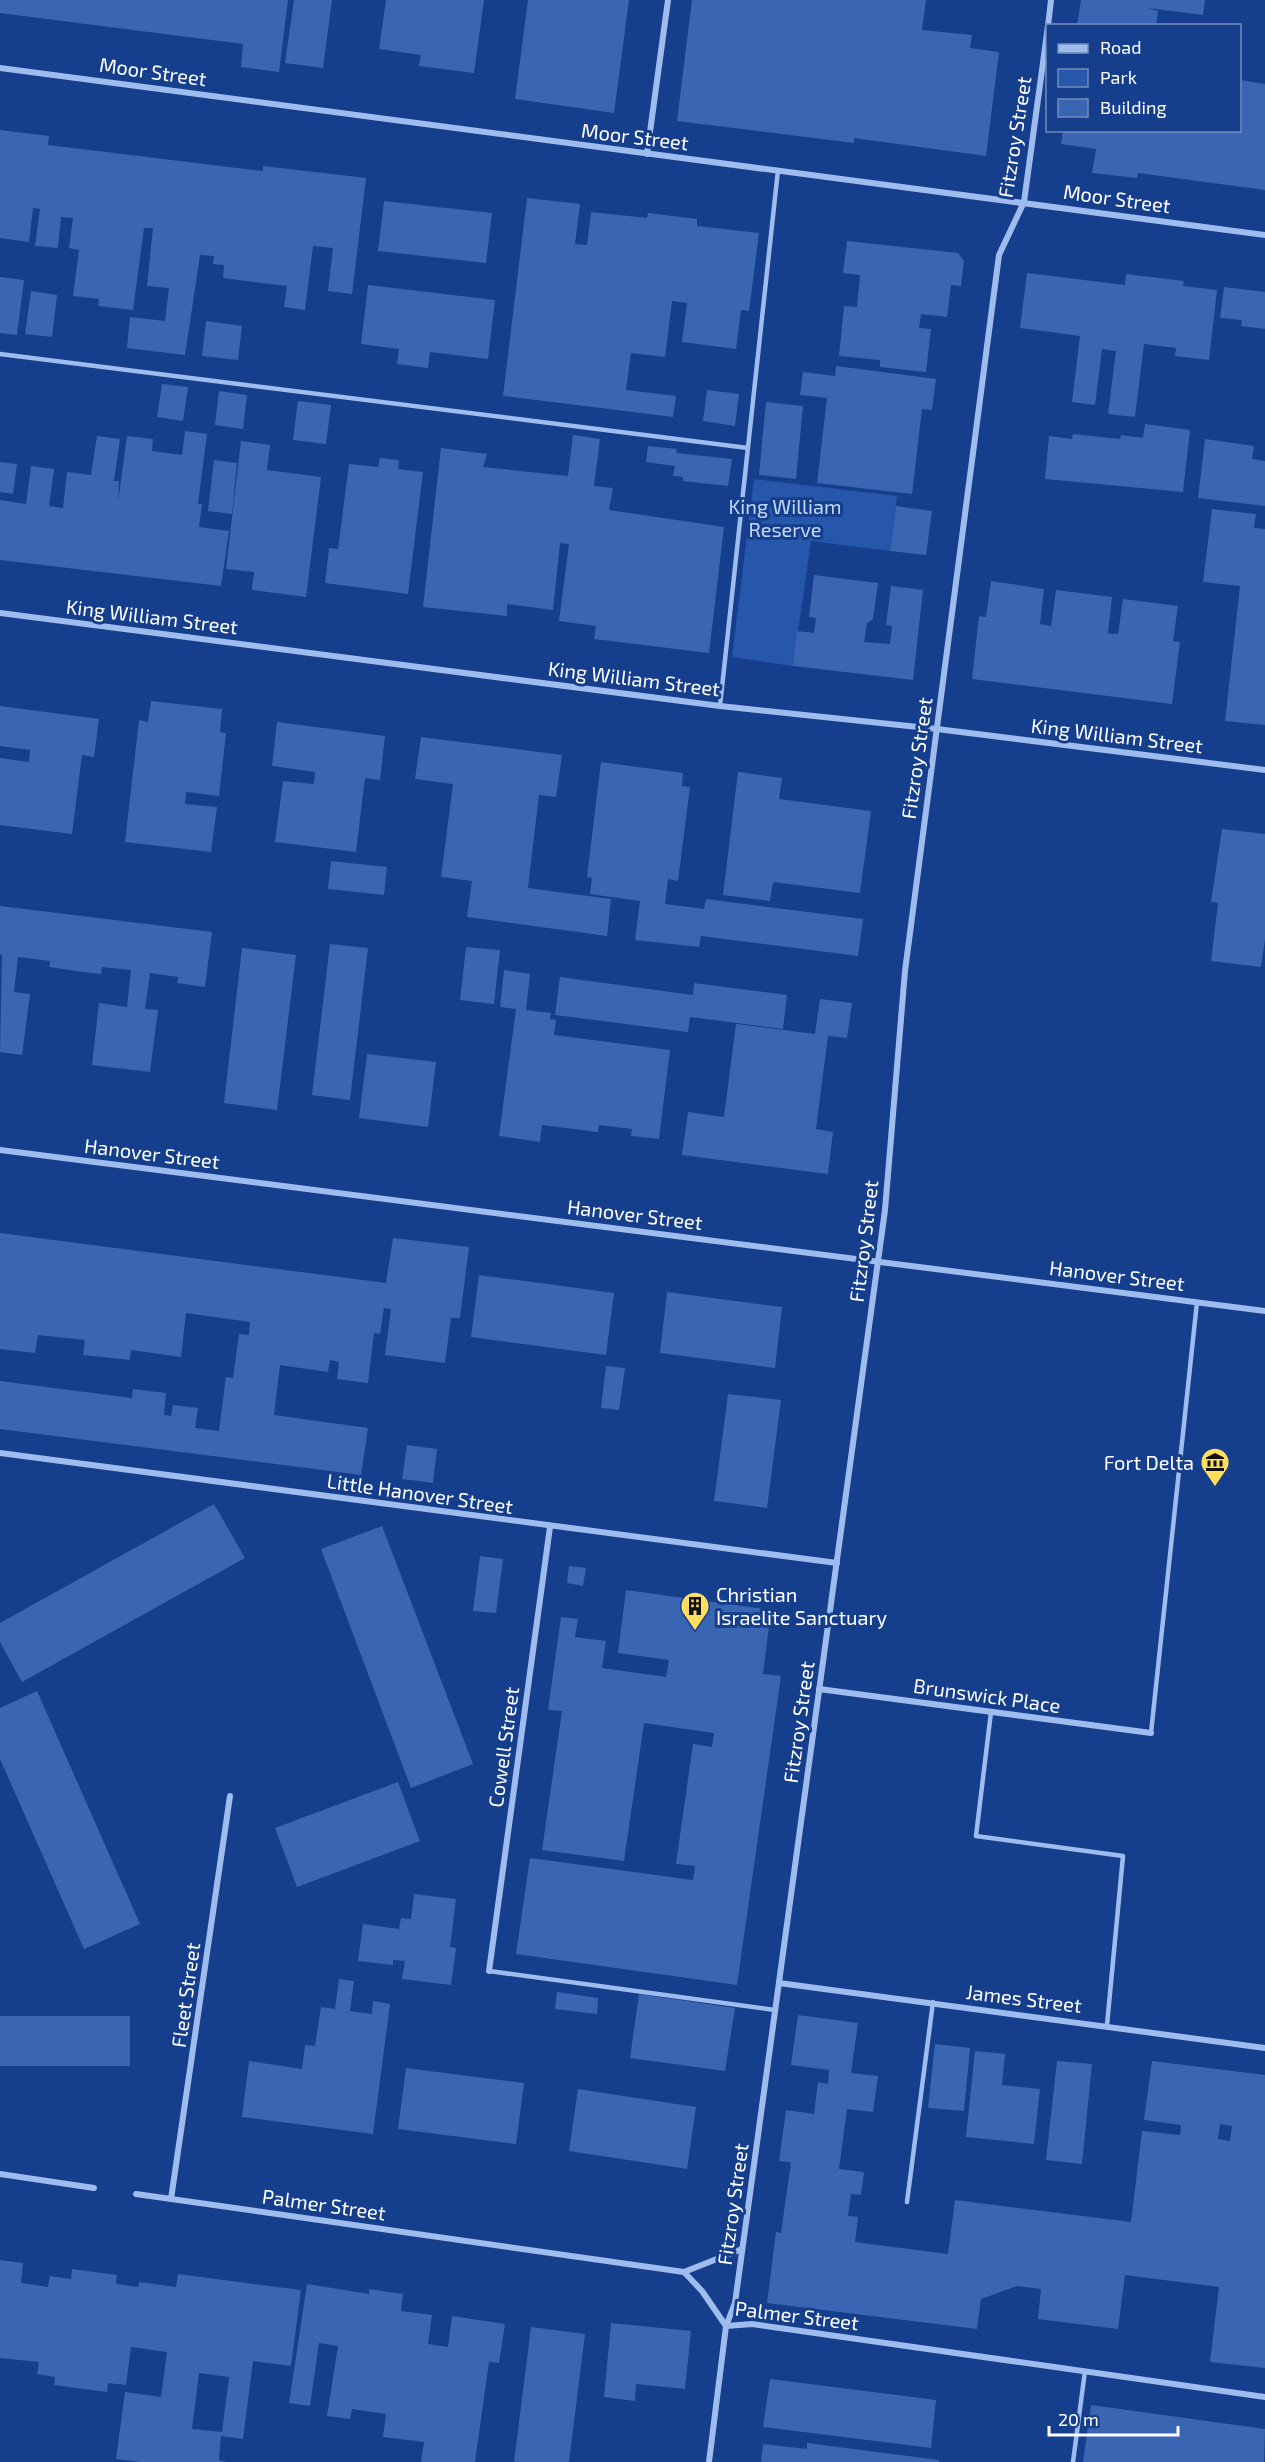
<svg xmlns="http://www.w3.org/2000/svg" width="1265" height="2462" font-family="'Exo 2',sans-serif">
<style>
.green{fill:#2757ab}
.building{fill:#3965b3;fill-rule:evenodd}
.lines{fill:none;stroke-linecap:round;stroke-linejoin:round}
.lane{stroke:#9fbcef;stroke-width:4.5}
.street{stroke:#9fbcef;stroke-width:6}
.labels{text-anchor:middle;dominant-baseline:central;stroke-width:6;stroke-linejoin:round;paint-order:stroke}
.street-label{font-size:20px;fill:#fff;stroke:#153f8c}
.park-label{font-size:20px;fill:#c5d9fb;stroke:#153f8c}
.poi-label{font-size:20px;fill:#fff;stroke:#153f8c;text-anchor:end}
</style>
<rect width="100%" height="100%" fill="#153f8c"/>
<path class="green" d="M 754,479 L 897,496 L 890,551 L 811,541 L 793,666 L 732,657 Z"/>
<g class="building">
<path d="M 0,0 L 288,0 L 279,72 L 241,67 L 243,44 L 0,13 Z"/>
<path d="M 294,0 L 332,0 L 323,68 L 285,63 Z"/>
<path d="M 386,0 L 484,0 L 474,73 L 419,66 L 421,55 L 379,49 Z"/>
<path d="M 528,0 L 629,0 L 614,113 L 515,99 Z"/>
<path d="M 692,0 L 926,0 L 922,30 L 972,35 L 970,48 L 999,52 L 986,156 L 854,138 L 854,143 L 677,121 Z"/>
<path d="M 1081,0 L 1205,0 L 1203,15 L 1147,8 L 1158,11 L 1156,26 L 1077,26 Z"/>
<path d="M 1240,80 L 1265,84 L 1265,190 L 1138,173 L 1137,178 L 1092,173 L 1096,149 L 1061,144 L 1063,130 L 1240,130 Z"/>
<path d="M 0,130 L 49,136 L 48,145 L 263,171 L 263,166 L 366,178 L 352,294 L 328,291 L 333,248 L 313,246 L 305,310 L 284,307 L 287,286 L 223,278 L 224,265 L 213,264 L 214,256 L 200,255 L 185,355 L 127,348 L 130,317 L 165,321 L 169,288 L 147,286 L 153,228 L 144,228 L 133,310 L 98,306 L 99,299 L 73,296 L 79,250 L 69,248 L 73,218 L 61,217 L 58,248 L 35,246 L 40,209 L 33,208 L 29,242 L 0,238 Z"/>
<path d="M 527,198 L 580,204 L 575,244 L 587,245 L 591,212 L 647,218 L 648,213 L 697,219 L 697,226 L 759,233 L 749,311 L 741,310 L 736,349 L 682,342 L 687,303 L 672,301 L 665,357 L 631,353 L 626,390 L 676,396 L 673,417 L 503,396 Z"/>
<path d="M 384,201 L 492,213 L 486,263 L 378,251 Z"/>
<path d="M 847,241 L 958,253 L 964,261 L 961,286 L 951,285 L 947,317 L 921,314 L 919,328 L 931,329 L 926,372 L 880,367 L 880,360 L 839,356 L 844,306 L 857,307 L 860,275 L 843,273 Z"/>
<path d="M 1027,273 L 1125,285 L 1126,274 L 1184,281 L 1183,286 L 1217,290 L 1209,360 L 1175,356 L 1176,348 L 1144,344 L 1135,417 L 1108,414 L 1116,351 L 1102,349 L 1095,405 L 1072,402 L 1080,336 L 1020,328 Z"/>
<path d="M 0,277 L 24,280 L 17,335 L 0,333 Z"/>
<path d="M 368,285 L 495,300 L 488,359 L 430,352 L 428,368 L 397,364 L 399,349 L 361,344 Z"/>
<path d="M 1224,287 L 1265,292 L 1265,329 L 1241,326 L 1242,320 L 1220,318 Z"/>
<path d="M 31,291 L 57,295 L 52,337 L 25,334 Z"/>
<path d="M 206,321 L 242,326 L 238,360 L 202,356 Z"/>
<path d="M 836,366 L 936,379 L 932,410 L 922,409 L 912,494 L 817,483 L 827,398 L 800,395 L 803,372 L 835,376 Z"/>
<path d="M 162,384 L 188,387 L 183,421 L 157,417 Z"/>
<path d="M 707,390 L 739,394 L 735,426 L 703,421 Z"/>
<path d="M 219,391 L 247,395 L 243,429 L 215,425 Z"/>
<path d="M 298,401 L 331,405 L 326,444 L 293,440 Z"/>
<path d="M 766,402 L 803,406 L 796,479 L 759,475 Z"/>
<path d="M 1145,424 L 1190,430 L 1183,492 L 1045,479 L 1049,436 L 1072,439 L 1073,434 L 1120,439 L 1121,435 L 1143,438 Z"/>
<path d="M 185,431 L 207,434 L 198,504 L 202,504 L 199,527 L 229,531 L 221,586 L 0,560 L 0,500 L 26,504 L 31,466 L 54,469 L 49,506 L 63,508 L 67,472 L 91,475 L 97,436 L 120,439 L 114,481 L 119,481 L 118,502 L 127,436 L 153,439 L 152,451 L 182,455 Z"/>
<path d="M 573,435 L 600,439 L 594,486 L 613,488 L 609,510 L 724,527 L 709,653 L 594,639 L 596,626 L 559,621 L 569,544 L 560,543 L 553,610 L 507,604 L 507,616 L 423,607 L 441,448 L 487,454 L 483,467 L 568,476 Z"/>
<path d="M 1205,439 L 1254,446 L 1252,459 L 1265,461 L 1265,506 L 1198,498 Z"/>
<path d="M 241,441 L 270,445 L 267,470 L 321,477 L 306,597 L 252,590 L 254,572 L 226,569 Z"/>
<path d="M 648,446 L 677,449 L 676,453 L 732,459 L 728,486 L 683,481 L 683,477 L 673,476 L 675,466 L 646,462 Z"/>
<path d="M 380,458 L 399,460 L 398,469 L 423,472 L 408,594 L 325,583 L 329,548 L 338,549 L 349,464 L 378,467 Z"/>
<path d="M 214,460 L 237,463 L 232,514 L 208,511 Z"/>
<path d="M 0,462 L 17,464 L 13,494 L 0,492 Z"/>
<path d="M 896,506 L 932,511 L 926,555 L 890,551 Z"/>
<path d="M 1212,509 L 1256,514 L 1254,528 L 1265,529 L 1265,725 L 1225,721 L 1240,586 L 1203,582 Z"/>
<path d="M 814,575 L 878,583 L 873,619 L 867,623 L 864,642 L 890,644 L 892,626 L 886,625 L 891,586 L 923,590 L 913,680 L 793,666 L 797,631 L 814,633 L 816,618 L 809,617 Z"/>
<path d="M 991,581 L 1044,589 L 1040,624 L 1051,626 L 1056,590 L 1112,597 L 1108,633 L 1113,634 L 1118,634 L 1123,599 L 1178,606 L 1173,641 L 1180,642 L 1172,704 L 972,679 L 979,616 L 986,617 Z"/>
<path d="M 151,701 L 222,709 L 220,732 L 226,733 L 219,796 L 186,792 L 185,804 L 217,807 L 211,852 L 125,842 L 139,720 L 148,722 Z"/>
<path d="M 0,706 L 99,719 L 94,757 L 82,755 L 72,834 L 0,825 L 0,758 L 29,762 L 30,750 L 0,746 Z"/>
<path d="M 277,722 L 385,736 L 380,780 L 365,778 L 356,852 L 275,842 L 283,781 L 314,784 L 315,772 L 272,766 Z"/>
<path d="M 421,737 L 562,755 L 556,797 L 539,795 L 528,888 L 611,899 L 607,936 L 467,917 L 472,881 L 441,877 L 453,784 L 415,779 Z"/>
<path d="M 601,762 L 683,773 L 682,786 L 690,787 L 678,881 L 668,879 L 665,904 L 704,909 L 706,899 L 863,919 L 858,956 L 701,936 L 699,947 L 635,940 L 640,901 L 590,894 L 592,878 L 587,877 Z"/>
<path d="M 738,772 L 782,778 L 779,799 L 871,811 L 860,893 L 773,882 L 770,901 L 723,895 Z"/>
<path d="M 1222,829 L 1265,834 L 1265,939 L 1261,967 L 1211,961 L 1218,903 L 1211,902 Z"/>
<path d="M 331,861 L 387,867 L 384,895 L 328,889 Z"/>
<path d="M 0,906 L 212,932 L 205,987 L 177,983 L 178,977 L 150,973 L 145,1009 L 158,1010 L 150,1072 L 92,1065 L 99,1003 L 127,1007 L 131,970 L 102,967 L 101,974 L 76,971 L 49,967 L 50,961 L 18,957 L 14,992 L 30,994 L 22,1055 L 0,1052 L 2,955 L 0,954 Z"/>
<path d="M 330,944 L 368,948 L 350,1100 L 312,1095 Z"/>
<path d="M 466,947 L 500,950 L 494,1004 L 460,1000 Z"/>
<path d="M 242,948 L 296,955 L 277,1110 L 224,1103 Z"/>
<path d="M 504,970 L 530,974 L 526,1010 L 551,1013 L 550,1019 L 556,1020 L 554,1035 L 670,1050 L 659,1139 L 631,1136 L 632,1129 L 599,1125 L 598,1132 L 542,1125 L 540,1142 L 499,1136 L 516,1009 L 500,1007 Z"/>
<path d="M 560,977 L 693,995 L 694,983 L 787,995 L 783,1029 L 690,1017 L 688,1032 L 555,1015 Z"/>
<path d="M 820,999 L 852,1003 L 847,1038 L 828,1036 L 816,1129 L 833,1132 L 828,1174 L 682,1155 L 688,1112 L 724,1117 L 736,1024 L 815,1034 Z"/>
<path d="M 367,1054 L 436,1062 L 428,1127 L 359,1118 Z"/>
<path d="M 0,1233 L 386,1283 L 393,1238 L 469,1247 L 460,1318 L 451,1318 L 445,1363 L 385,1355 L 391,1309 L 384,1308 L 380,1334 L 374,1333 L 368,1383 L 337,1379 L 339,1362 L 330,1360 L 328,1372 L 280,1365 L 274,1415 L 368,1428 L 361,1475 L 0,1429 L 0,1381 L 132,1398 L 133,1389 L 166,1393 L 164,1415 L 171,1416 L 173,1405 L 198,1408 L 195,1428 L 219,1431 L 226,1377 L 233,1378 L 239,1334 L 249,1335 L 250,1322 L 186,1313 L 181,1357 L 131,1350 L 130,1360 L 83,1355 L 85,1340 L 38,1335 L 35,1353 L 0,1349 Z"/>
<path d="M 479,1275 L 614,1293 L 606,1355 L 471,1337 Z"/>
<path d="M 667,1292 L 782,1307 L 775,1368 L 660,1353 Z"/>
<path d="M 606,1366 L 625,1368 L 619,1410 L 601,1408 Z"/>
<path d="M 728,1394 L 781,1400 L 767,1508 L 714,1501 Z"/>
<path d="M 407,1445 L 437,1449 L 433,1483 L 402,1479 Z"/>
<path d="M 214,1504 L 245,1558 L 22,1682 L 0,1642 L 0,1623 Z"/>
<path d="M 382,1526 L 473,1764 L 411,1788 L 321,1549 Z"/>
<path d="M 480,1556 L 503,1559 L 496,1613 L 473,1611 Z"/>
<path d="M 569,1566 L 586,1568 L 583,1586 L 567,1583 Z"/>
<path d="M 626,1590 L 771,1610 L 763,1674 L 781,1676 L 737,1985 L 516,1954 L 530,1858 L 693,1880 L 695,1866 L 676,1864 L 693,1744 L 712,1747 L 714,1733 L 644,1723 L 624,1861 L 542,1850 L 562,1711 L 548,1710 L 561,1617 L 578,1619 L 575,1637 L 606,1641 L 602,1668 L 666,1677 L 669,1660 L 618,1653 Z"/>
<path d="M 37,1691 L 140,1924 L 84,1949 L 0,1759 L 0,1708 Z"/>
<path d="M 398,1782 L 420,1841 L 297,1887 L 275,1828 Z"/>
<path d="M 414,1894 L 456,1899 L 450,1947 L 456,1948 L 451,1985 L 402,1979 L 405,1961 L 393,1960 L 393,1965 L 358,1961 L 363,1924 L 399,1929 L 401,1918 L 411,1919 Z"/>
<path d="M 339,1979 L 354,1981 L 350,2011 L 372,2014 L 373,2001 L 390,2004 L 373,2134 L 242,2117 L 249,2061 L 302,2069 L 305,2045 L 315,2046 L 321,2007 L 335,2009 Z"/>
<path d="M 557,1992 L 598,1998 L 597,2014 L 555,2009 Z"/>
<path d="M 639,1994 L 735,2008 L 725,2071 L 630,2058 Z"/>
<path d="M 798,2015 L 858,2023 L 851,2073 L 878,2076 L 873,2112 L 847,2109 L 839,2169 L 864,2172 L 861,2195 L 851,2194 L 848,2216 L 858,2217 L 855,2242 L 948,2254 L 955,2200 L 1131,2222 L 1142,2131 L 1180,2135 L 1181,2125 L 1144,2120 L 1152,2061 L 1265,2075 L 1265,2368 L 1210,2362 L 1219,2287 L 1125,2275 L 1118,2329 L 1038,2319 L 1041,2289 L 1017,2286 L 981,2299 L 977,2329 L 767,2303 L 776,2232 L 781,2233 L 791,2162 L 779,2161 L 786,2110 L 814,2114 L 818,2082 L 828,2084 L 829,2070 L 791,2065 ZM 1220,2124 L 1232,2126 L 1230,2141 L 1218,2139 Z"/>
<rect x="0" y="2016" width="130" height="50"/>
<path d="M 935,2044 L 970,2048 L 964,2111 L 928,2108 Z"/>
<path d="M 975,2051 L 1005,2054 L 1002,2085 L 1040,2089 L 1034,2144 L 966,2137 Z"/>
<path d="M 1057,2061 L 1092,2064 L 1082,2164 L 1046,2160 Z"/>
<path d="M 406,2068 L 524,2083 L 516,2144 L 398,2129 Z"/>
<path d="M 578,2089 L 696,2107 L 687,2169 L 569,2151 Z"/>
<path d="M 0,2260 L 23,2263 L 21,2283 L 48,2287 L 50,2276 L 71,2279 L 72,2269 L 117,2275 L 116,2284 L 138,2287 L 139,2282 L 176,2287 L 178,2274 L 301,2290 L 291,2366 L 253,2361 L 243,2439 L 221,2436 L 219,2460 L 226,2462 L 141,2462 L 116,2459 L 125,2392 L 161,2397 L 167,2352 L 131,2347 L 126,2385 L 108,2383 L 107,2392 L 54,2385 L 55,2377 L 37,2374 L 39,2362 L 0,2358 ZM 199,2373 L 229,2377 L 222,2432 L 192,2429 Z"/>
<path d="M 307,2284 L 369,2294 L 369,2289 L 403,2294 L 401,2311 L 432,2315 L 428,2344 L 448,2347 L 452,2316 L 505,2324 L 499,2363 L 489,2362 L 475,2462 L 421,2462 L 424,2442 L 383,2437 L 386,2414 L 352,2409 L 350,2419 L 327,2416 L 338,2346 L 319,2343 L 310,2406 L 289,2403 Z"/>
<path d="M 611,2323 L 691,2331 L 685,2389 L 636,2384 L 635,2401 L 604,2397 Z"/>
<path d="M 531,2327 L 585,2334 L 569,2462 L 514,2462 Z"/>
<path d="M 770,2379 L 936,2400 L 931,2448 L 763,2427 Z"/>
<path d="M 1091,2405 L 1265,2429 L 1264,2462 L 1083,2462 Z"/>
<path d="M 807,2443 L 939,2460 L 939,2462 L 761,2462 L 763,2444 L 807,2449 Z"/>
</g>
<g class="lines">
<g class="lane">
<path d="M 0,354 L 748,448"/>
<path d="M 720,706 L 778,170"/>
<path d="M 991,1712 L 976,1836 L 1123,1856 L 1107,2025"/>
<path d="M 1151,1733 L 1197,1302"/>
<path d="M 489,1971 L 775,2010"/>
<path d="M 907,2202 L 933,2002"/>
<path d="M 1073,2462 L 1085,2371"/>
</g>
<g class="street">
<path d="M 1048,26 L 1051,0"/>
<path d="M 0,68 L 1265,235"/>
<path d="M 647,154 L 668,0"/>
<path d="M 0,613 L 720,706 L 937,729 L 1265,770"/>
<path d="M 0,1150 L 1265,1311"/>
<path d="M 0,1453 L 837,1563"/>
<path d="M 819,1689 L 1151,1733"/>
<path d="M 489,1971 L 550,1527"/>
<path d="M 779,1983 L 1265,2048"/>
<path d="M 0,2174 L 94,2188"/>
<path d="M 136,2194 L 684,2272 L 702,2291 L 726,2326"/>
<path d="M 171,2199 L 230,1796"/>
<path d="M 684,2272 L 742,2249"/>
<path d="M 726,2326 L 752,2324 L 1265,2397"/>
<path d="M 709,2462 L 726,2326 L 735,2303 L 885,1210 L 905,971 L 999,255 L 1024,202 L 1048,26"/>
</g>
</g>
<defs>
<g id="museum-pin" transform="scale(1.5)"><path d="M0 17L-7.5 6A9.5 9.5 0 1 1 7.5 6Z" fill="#ffde5d" stroke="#153f8c"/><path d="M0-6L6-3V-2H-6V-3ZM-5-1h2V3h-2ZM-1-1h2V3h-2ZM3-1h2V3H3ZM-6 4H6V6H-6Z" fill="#111"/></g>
<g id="building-pin" transform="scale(1.5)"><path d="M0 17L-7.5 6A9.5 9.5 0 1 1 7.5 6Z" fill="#ffde5d" stroke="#153f8c"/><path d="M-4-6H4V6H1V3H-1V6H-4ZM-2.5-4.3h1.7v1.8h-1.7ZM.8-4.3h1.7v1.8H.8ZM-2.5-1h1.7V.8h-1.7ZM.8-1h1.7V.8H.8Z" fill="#111"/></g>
</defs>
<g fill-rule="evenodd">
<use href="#museum-pin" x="1215" y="1462"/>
<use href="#building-pin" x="695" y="1606"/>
</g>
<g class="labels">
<g class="street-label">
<text transform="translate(153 71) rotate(8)">Moor Street</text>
<text transform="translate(635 136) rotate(7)">Moor Street</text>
<text transform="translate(1014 137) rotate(-81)">Fitzroy Street</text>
<text transform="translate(1117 198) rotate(8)">Moor Street</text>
<text transform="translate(152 616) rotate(7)">King William Street</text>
<text transform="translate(634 678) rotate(7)">King William Street</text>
<text transform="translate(1117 735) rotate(7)">King William Street</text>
<text transform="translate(916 758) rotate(-82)">Fitzroy Street</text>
<text transform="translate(152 1153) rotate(7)">Hanover Street</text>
<text transform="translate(635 1214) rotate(7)">Hanover Street</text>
<text transform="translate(863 1241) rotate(-83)">Fitzroy Street</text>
<text transform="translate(1117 1275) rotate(7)">Hanover Street</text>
<text transform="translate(420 1493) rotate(8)">Little Hanover Street</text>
<text transform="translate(987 1695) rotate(8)">Brunswick Place</text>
<text transform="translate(798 1722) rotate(-82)">Fitzroy Street</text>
<text transform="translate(503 1747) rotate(-82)">Cowell Street</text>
<text transform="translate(185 1995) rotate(-82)">Fleet Street</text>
<text transform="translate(1024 1998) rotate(7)">James Street</text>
<text transform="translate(324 2204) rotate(8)">Palmer Street</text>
<text transform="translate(732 2204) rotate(-82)">Fitzroy Street</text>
<text transform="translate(797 2315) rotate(7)">Palmer Street</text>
</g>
<g class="park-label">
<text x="785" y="506">King William<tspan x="785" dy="23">Reserve</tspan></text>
</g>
<g class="poi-label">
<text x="1194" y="1462">Fort Delta</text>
<text x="716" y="1594" text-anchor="start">Christian<tspan x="716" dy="23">Israelite Sanctuary</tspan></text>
</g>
</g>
<rect x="1046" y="24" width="195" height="108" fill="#153f8c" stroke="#738cba" stroke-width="1.5"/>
<rect x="1058" y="44" width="30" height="9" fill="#9fbcef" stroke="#738cba" stroke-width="1.5"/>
<text x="1100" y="54" font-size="18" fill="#ffffff">Road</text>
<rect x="1058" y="69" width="30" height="18" fill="#2757ab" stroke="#738cba" stroke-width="1.5"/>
<text x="1100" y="84" font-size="18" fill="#ffffff">Park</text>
<rect x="1058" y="99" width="30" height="18" fill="#3965b3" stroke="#738cba" stroke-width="1.5"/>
<text x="1100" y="114" font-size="18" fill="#ffffff">Building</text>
<path d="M1049 2426v9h129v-9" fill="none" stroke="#ffffff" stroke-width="3"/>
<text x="1058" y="2426" font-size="18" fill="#ffffff" stroke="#153f8c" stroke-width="4.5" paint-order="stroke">20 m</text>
</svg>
